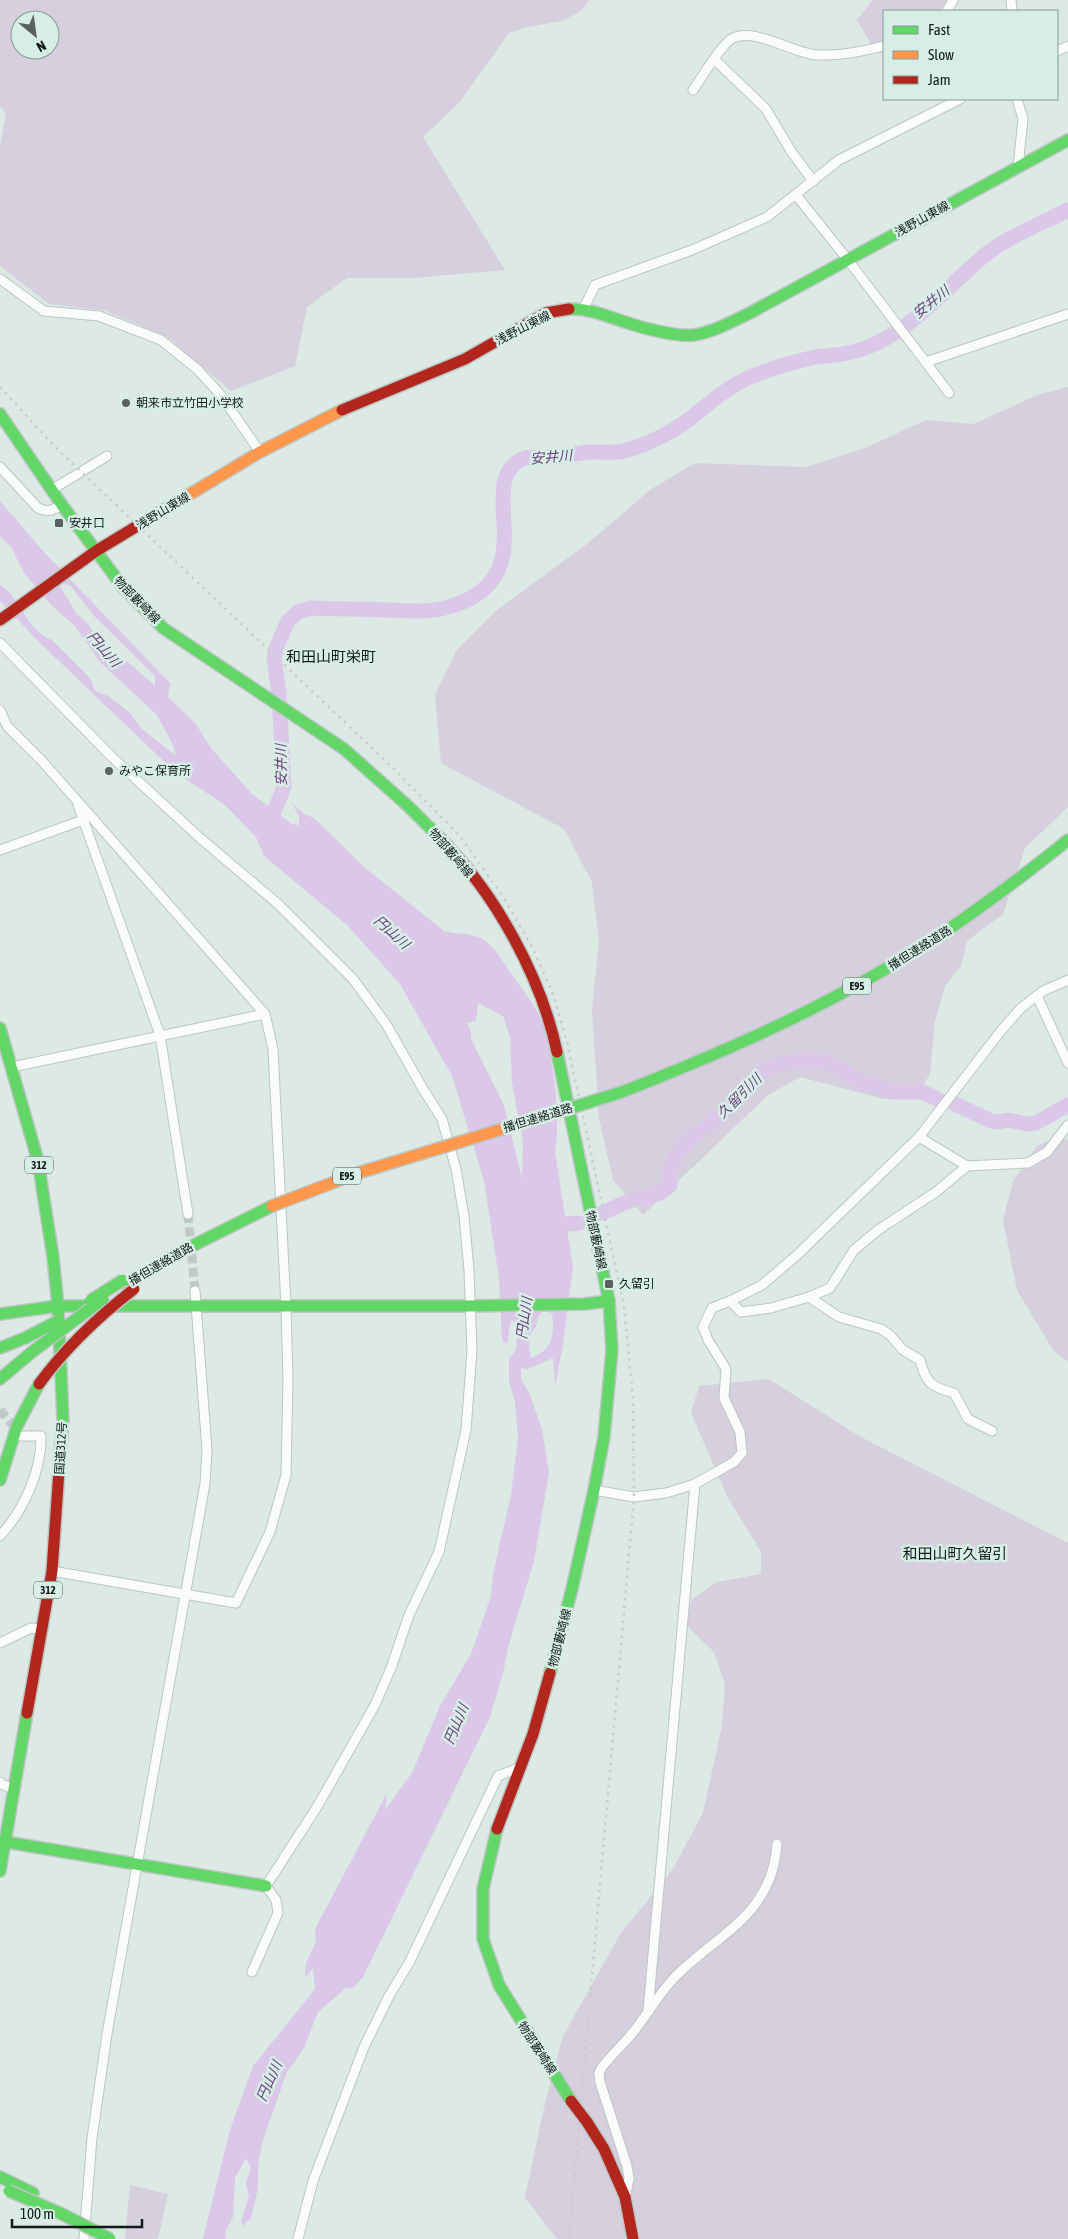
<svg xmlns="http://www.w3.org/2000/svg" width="1068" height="2239" font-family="'Asap Condensed','Noto Sans JP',sans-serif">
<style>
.green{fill:#d5cfde;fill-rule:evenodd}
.water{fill:#dbc7e8;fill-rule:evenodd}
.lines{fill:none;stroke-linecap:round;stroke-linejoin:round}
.river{stroke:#dbc7e8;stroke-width:15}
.street-tunnel{stroke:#becac6;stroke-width:9;stroke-dasharray:9 4.5;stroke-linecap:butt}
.street-casing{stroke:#bcc6c3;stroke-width:11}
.fast-casing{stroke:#bcc6c3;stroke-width:14}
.slow-casing{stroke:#bcc6c3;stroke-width:14}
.jam-casing{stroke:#bcc6c3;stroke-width:14}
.street{stroke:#fafcfb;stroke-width:9}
.fast{stroke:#63d668;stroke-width:11}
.slow{stroke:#ff974d;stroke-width:11}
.jam{stroke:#b3261e;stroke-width:11}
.rail{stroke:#c8cccb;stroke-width:2.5;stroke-dasharray:2.5 5;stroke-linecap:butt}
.fast-bridge-casing{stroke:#bcc6c3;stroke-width:14;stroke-linecap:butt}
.slow-bridge-casing{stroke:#bcc6c3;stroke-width:14;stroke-linecap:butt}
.jam-bridge-casing{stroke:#bcc6c3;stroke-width:14;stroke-linecap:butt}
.fast-bridge{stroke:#63d668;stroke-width:11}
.slow-bridge{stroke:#ff974d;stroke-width:11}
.jam-bridge{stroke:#b3261e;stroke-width:11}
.poi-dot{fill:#596260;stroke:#d7eee6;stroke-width:2}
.labels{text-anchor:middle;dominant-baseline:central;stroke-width:5;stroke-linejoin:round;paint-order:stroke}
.shield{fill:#d7eee6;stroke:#4d5a56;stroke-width:1}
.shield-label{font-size:11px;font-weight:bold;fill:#121a18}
.street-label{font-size:12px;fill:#121a18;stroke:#d7eee6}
.poi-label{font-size:12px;fill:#121a18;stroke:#d7eee6;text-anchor:start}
.water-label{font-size:14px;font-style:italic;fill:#6c417e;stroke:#d7eee6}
.quarter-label{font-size:15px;fill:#121a18;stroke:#d7eee6}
</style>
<rect width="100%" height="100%" fill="#dce9e5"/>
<g class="green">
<path d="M 0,0 L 589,0 L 582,10 L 562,21 L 528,27 L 509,33 L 459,103 L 423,137 L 505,270 L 413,278 L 347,278 L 307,307 L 295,366 L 231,391 L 166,336 L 106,311 L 49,304 L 0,266 L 0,147 L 6,114 L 0,107 ZM 20,20 L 50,20 L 50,50 L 20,50 Z"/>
<path d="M 873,0 L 947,0 L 940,11 L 884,11 L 884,40 L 871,44 L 857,20 Z"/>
<path d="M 1068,387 L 1068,807 L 1025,848 L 1003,914 L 967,941 L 961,966 L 945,986 L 935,1022 L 930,1074 L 916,1097 L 884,1099 L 800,1077 L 768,1095 L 643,1215 L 613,1180 L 599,1118 L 592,1009 L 599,942 L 592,882 L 564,829 L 441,763 L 435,695 L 456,651 L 497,610 L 587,544 L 650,490 L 695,463 L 806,467 L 865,448 L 926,420 L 974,424 L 1037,395 Z"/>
<path d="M 1057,1137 L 1068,1140 L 1068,1362 L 1053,1350 L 1017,1290 L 1003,1220 L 1013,1181 L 1037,1146 Z"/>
<path d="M 769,1379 L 859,1436 L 1068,1543 L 1068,2239 L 557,2239 L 525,2198 L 543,2112 L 563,2036 L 621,1933 L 673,1869 L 703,1813 L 722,1725 L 725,1684 L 714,1652 L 686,1625 L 691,1600 L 717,1582 L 761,1574 L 761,1552 L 727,1496 L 691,1413 L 699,1386 Z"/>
<path d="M 130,2185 L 168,2194 L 158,2239 L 125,2239 Z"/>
</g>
<path class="water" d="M 0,501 L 42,550 L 170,683 L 168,697 L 196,724 L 210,747 L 252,794 L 292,824 L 299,825 L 299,816 L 292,803 L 304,814 L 314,818 L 364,867 L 444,931 C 458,935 471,932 484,940 C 494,946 504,963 510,972 C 520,987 535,1004 541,1020 C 553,1050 561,1120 555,1152 L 573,1268 L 563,1344 L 555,1387 L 553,1358 L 528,1369 L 521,1368 L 521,1379 L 530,1395 L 542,1429 L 549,1473 L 534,1561 L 508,1647 L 504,1669 L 490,1717 L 363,1977 L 353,1988 L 346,1988 L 318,2012 L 304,2048 L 286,2074 L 262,2143 L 258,2166 L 258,2188 L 251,2218 L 243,2226 L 241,2221 L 249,2197 L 246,2183 L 251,2167 L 246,2158 L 235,2178 L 233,2217 L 226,2230 L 225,2239 L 203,2239 L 229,2133 L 253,2066 L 315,1989 L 313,1968 L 305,1978 L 306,1963 L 316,1942 L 315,1929 L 387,1793 L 385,1810 L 412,1773 L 440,1706 L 471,1654 L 491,1596 L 493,1574 L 511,1495 L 518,1438 L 515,1402 L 509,1381 L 509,1359 L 516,1350 L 518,1327 L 511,1319 L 507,1344 L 502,1340 L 499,1278 L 484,1181 L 452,1076 L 400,984 L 347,925 L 264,856 L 256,837 L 225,805 L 175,772 L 40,643 L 0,601 L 0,585 C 22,598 23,628 52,640 L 90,678 L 95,691 L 108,696 L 129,712 L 142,729 L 176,756 L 173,745 L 157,715 L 100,662 L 75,626 L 51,605 L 24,573 L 11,547 L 0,536 ZM 63,584 L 70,585 L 95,617 L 155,676 L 155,686 L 129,663 L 118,658 L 98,638 L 87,623 L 76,613 L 60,586 ZM 478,1003 L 503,1016 L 510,1037 L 512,1083 L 523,1142 L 522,1179 L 504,1105 L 471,1039 L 471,1031 L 467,1023 L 476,1021 ZM 543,1311 L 552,1313 C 555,1333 553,1350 531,1358 L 529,1349 L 530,1334 L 536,1327 L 538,1317 Z"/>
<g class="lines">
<g class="river">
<path d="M 269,824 L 284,787 L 279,694 L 274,658 L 276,648 L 288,621 L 298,612 L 311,608 C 336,609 361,609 387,610 C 408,611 432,613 452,606 C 550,575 469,479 525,458 C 533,456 541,458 549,457 C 563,457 577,453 591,452 C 602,452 613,453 624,451 C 653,443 679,429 702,409 C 716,398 728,387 744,380 C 759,372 810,356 826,356 C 842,355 860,351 875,344 C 918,324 950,284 985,255 C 1009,236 1041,224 1068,210"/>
<path d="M 953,1103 L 991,1121 L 999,1122 L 1008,1120 L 1027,1124 L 1036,1123 L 1068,1105"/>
<path d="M 602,1213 C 612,1209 622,1203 633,1200 C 647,1195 660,1197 670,1185 L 670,1168 L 677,1155 L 691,1139 L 726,1111 L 762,1072 L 777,1065 L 804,1060 L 823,1061 L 838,1067 L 862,1083 L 894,1092 L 923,1092 L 941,1101"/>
<path d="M 546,1226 L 579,1223"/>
</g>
<g class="street-tunnel">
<path d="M 188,1214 L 195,1291"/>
<path d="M 0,1410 L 16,1429"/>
</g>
<g class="street-casing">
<g id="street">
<path d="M 1011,0 L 1012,11"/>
<path d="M 947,11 L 953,0"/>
<path d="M 1057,51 L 1068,46"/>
<path d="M 714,59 L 766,109 L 791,151 L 813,181"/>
<path d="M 693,90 C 701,79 722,43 733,38 C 756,27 795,55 819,55 C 841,56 864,51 884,46"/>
<path d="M 1017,99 L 1023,119 L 1018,167"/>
<path d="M 796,195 L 848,260 L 949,393"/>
<path d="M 0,279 L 44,311 L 99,316 L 161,340 L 197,369 L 220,394 L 260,452"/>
<path d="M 584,308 L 595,285 L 692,250 L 767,217 L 839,160 L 960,99"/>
<path d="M 926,362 L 1068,314"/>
<path d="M 0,467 L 38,508 C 48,513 53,510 62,505"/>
<path d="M 53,489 L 107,456"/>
<path d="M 0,643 L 112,757 L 200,838 L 278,904 L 353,979 L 386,1024 L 423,1089 L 442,1119 L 456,1169 L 464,1216 L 469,1270 L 472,1351 L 466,1430 L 439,1552 L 409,1615 L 391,1668 L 375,1705 L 317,1807 L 266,1886 L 276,1900 L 278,1913 L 252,1972"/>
<path d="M 0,710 L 7,726 L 42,761 L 265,1014 L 273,1049 L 286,1307 L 288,1379 L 286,1475 L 270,1532 L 236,1603 L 52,1571"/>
<path d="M 78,805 L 160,1035 L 188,1214"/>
<path d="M 0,850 L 83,820"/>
<path d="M 1037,996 L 1068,1063"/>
<path d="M 12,1067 L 265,1014"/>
<path d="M 919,1137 L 967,1166"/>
<path d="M 809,1297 L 839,1317 L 881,1329 L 890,1335 L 903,1350 L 920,1360 C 926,1383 931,1387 954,1393 L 968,1419 L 992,1431"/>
<path d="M 730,1301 L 741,1312 L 771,1308 L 809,1297 L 830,1288 L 854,1250 L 878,1230 L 936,1192 L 967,1166 L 1028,1163 L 1047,1152 L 1068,1125"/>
<path d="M 594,1490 L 634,1497 L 666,1493 L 695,1484 L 734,1462 L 742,1453 L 740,1432 L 724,1398 L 726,1369 L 708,1340 L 703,1327 L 712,1308 L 730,1301 L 762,1285 L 797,1255 L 919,1137 L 1000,1032 L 1021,1008 L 1043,991 L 1068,980"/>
<path d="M 0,1536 C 23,1511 42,1471 41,1436 L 21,1436"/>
<path d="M 0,1643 L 31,1628 L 42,1629"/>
<path d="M 0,1782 L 1,1784 L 14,1789"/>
<path d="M 648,2011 L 695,1484"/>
<path d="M 625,2197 L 629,2179 L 627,2166 L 600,2082 L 599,2073 L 602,2067 C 611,2056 621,2046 630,2036 C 646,2017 657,1996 674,1978 C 718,1933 772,1916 777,1844"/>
<path d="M 84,2239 L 92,2138 L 107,2034 L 205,1484 L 207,1450 L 195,1291"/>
<path d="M 298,2239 L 313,2181 L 364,2047 L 389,1996 L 409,1963 L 498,1776 L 521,1767"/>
</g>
</g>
<g class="fast-casing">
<g id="fast">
<path d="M 569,309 C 589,308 606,316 625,322 C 642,328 676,337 694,335 C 713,332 731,322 748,314 L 1068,140"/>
<path d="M 0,414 L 62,505 L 122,586 L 163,628 L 344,749 L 408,806 L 440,838"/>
<path d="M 0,1028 L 38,1161 L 53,1257 L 58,1306 L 63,1419 L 60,1456"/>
<path d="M 622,1092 C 722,1053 820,1010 912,953 C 967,919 1018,880 1068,840"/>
<path d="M 127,1284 L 178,1253 L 272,1206"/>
<path d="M 0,1314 L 58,1306 L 470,1306 L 584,1304 L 609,1301"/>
<path d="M 0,1348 L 25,1338"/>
<path d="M 0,1379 L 32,1352"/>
<path d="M 0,1480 L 17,1426 L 39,1384"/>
<path d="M 550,1673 L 572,1589 L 594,1490 L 604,1437 L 612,1350 L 609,1301 L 557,1052"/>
<path d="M 497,1829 L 483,1889 L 483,1939 L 499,1985 L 571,2101"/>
<path d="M 6,1842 L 266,1886"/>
<path d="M 0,1871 L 27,1713"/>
<path d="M 0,2177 L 33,2193"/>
</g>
</g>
<g class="slow-casing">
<path id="slow" d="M 152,517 L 260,452 L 342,410"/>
</g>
<g class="jam-casing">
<g id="jam">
<path d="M 342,410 L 465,359 L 546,313 L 569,309"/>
<path d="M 0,620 L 96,551 L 152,517"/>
<path d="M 440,838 C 495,893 541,976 557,1052"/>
<path d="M 27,1713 L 52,1571 L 60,1456"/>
<path d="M 497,1829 L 533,1734 L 550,1673"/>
<path d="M 587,2122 L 604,2149 L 625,2197 L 633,2239"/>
</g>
</g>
<use href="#street" class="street"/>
<use href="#fast" class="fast"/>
<use href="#slow" class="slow"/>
<use href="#jam" class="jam"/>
<path class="rail" d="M 0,387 L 53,445 L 392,767 L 460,836 L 504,898 L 533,949 L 553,994 L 567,1042 L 624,1306 L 633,1399 L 634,1497 L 569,2239"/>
<g class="fast-bridge-casing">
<g id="fast-bridge">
<path d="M 558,1112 L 622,1092"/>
<path d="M 90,1301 L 123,1280"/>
<path d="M 25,1338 L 58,1321"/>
<path d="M 32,1352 L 103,1299"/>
<path d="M 9,2191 L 62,2214 L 110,2239"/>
</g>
</g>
<g class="slow-bridge-casing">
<path id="slow-bridge" d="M 272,1206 L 358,1173 L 558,1112"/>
</g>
<g class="jam-bridge-casing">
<g id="jam-bridge">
<path d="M 39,1384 C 66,1347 98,1317 134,1289"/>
<path d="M 571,2101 L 587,2122"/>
</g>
</g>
<use href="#fast-bridge" class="fast-bridge"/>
<use href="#slow-bridge" class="slow-bridge"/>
<use href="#jam-bridge" class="jam-bridge"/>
</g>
<g class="poi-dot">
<circle cx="126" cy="403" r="5"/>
<rect x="54" y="518" width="10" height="10" rx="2.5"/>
<circle cx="109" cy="771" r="5"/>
<rect x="604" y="1279" width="10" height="10" rx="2.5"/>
</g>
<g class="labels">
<g class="shield">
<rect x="843" y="977.5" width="28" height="17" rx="4"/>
<rect x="25" y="1156.5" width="28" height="17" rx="4"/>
<rect x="333" y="1167.5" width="28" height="17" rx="4"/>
<rect x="34" y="1581.5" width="28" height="17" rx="4"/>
</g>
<g class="shield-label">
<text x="857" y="986">E95</text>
<text x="39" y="1165">312</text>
<text x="347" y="1176">E95</text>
<text x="48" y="1590">312</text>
</g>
<g class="street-label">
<text transform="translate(922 219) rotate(-29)">浅野山東線</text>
<text transform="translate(523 328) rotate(-27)">浅野山東線</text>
<text transform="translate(163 511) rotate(-31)">浅野山東線</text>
<text transform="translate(137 600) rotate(46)">物部藪崎線</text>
<text transform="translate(451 853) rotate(49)">物部藪崎線</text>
<text transform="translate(920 948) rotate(-32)">播但連絡道路</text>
<text transform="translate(538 1118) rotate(-17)">播但連絡道路</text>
<text transform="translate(596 1240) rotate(78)">物部藪崎線</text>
<text transform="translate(161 1264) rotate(-30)">播但連絡道路</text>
<text transform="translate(61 1448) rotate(-87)">国道312号</text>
<text transform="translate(560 1638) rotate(-76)">物部藪崎線</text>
<text transform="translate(537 2048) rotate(57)">物部藪崎線</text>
</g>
<g class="poi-label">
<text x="136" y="403">朝来市立竹田小学校</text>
<text x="69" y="523">安井口</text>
<text x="119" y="771">みやこ保育所</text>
<text x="619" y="1284">久留引</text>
</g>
<g class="water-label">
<text transform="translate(931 302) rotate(-39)">安井川</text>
<text transform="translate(551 457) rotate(-5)">安井川</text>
<text transform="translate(104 649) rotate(49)">円山川</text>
<text transform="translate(281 765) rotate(-91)">安井川</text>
<text transform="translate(392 932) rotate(42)">円山川</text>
<text transform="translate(739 1096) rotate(-45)">久留引川</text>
<text transform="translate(524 1318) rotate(-82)">円山川</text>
<text transform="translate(456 1724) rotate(-67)">円山川</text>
<text transform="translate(269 2081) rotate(-66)">円山川</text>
</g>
<g class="quarter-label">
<text x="331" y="656">和田山町栄町</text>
<text x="955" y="1553">和田山町久留引</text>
</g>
</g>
<rect x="883" y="10" width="175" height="90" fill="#d7eee6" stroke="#889994"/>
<rect x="893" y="26" width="25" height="8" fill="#63d668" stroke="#889994"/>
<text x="928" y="35" font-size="15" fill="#121a18">Fast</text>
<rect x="893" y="51" width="25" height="8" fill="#ff974d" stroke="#889994"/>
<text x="928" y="60" font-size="15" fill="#121a18">Slow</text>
<rect x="893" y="76" width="25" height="8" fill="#b3261e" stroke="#889994"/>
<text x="928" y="85" font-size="15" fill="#121a18">Jam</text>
<g transform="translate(35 35) rotate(151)"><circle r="24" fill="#d7eee6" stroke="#889994"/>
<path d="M0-4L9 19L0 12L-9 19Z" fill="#596260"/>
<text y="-8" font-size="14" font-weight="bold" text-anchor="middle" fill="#121a18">N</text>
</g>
<path d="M12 2219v8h130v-8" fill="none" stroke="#121a18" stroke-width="2.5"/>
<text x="20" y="2219" font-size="15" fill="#121a18" stroke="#d7eee6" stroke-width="4" paint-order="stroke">100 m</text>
</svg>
